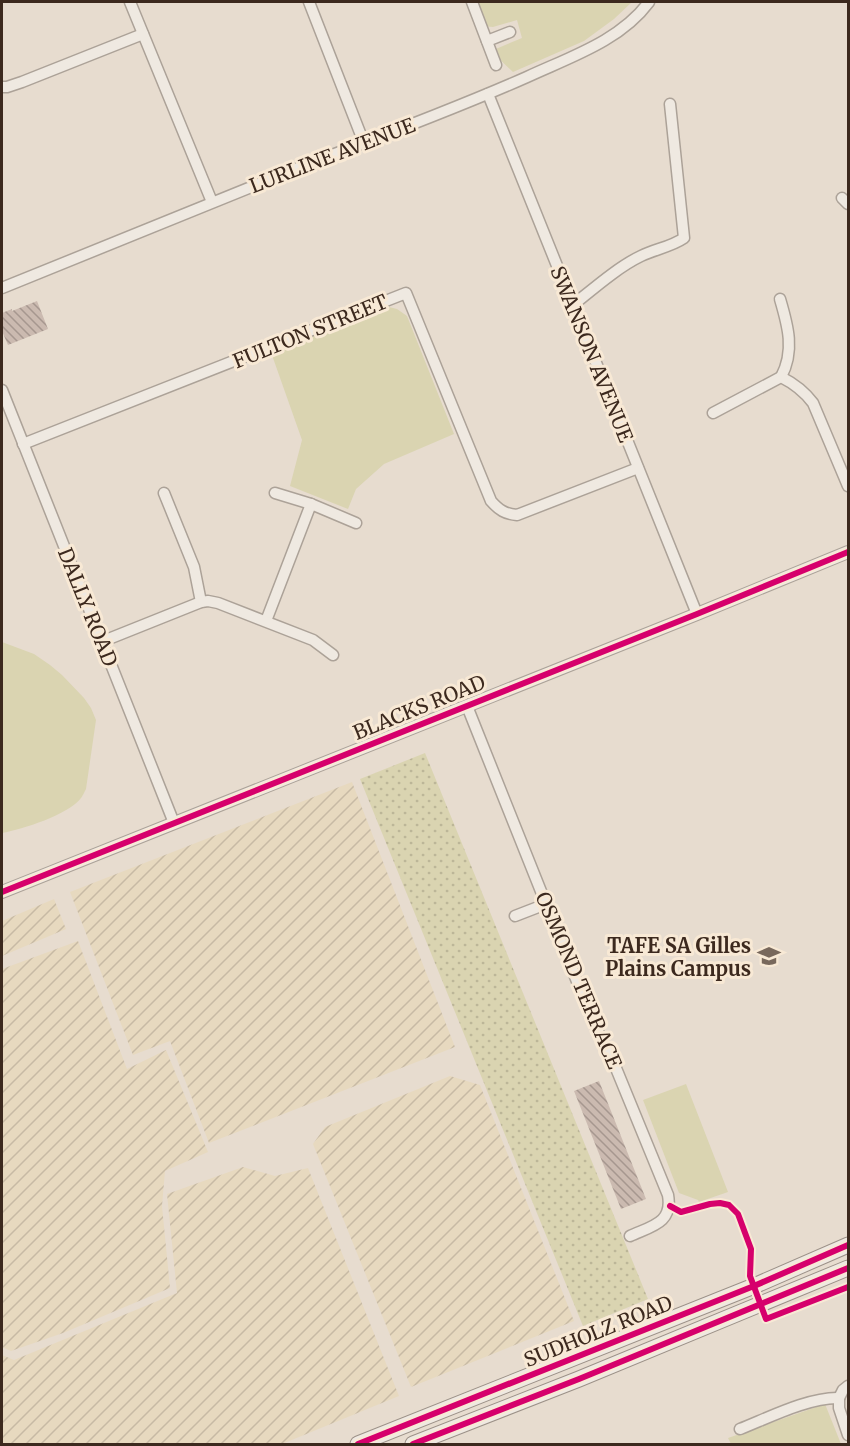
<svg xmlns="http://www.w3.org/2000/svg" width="850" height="1446" font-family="Merriweather,serif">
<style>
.farmland{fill:url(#farmland-furrows)}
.grass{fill:url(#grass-dots)}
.park{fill:#dad4b1}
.building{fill:url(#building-back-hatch)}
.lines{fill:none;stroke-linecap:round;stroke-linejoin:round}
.minor-casing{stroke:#aca298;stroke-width:13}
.tertiary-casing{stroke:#aca298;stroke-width:14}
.secondary-casing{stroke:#9c9188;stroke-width:17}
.minor{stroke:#efe9e1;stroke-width:10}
.tertiary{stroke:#efe9e1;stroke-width:12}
.secondary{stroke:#efe9e1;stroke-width:15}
.cycleway-casing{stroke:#f8e9d5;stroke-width:10}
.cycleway{stroke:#d6006c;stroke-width:6}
.labels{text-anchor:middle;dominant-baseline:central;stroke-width:6;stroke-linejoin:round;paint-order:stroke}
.street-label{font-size:20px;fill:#3c291e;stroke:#f8e9d5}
.poi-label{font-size:20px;font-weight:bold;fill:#3c291e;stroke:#f8e9d5;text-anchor:end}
</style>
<defs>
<pattern id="farmland-furrows" width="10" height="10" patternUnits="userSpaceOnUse" patternTransform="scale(1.5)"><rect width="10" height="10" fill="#e7d9bf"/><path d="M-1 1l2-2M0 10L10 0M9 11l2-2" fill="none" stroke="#c7baa4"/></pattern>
<pattern id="grass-dots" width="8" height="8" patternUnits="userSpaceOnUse" patternTransform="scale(1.5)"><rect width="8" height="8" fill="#dad4b1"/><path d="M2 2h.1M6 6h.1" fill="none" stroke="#bcb698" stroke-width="1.8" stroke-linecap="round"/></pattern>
<pattern id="building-back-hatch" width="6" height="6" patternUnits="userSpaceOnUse" patternTransform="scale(1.5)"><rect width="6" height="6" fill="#cbbab0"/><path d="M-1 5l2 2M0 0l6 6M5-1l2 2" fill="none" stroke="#a6978f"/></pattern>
</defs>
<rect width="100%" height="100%" fill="#e7dccf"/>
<g class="farmland">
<path d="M 352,782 L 455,1047 L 209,1143 L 170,1041 L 133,1055 L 70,892 Z"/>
<path d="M 54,899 L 66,929 L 2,956 L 2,921 Z"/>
<path d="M 78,941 L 127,1069 L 166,1050 L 208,1152 L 165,1171 L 162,1206 L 170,1288 L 63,1333 L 11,1351 L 2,1347 L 2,969 Z"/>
<path d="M 450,1076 L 480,1085 L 574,1321 L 411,1387 L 313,1144 L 325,1127 Z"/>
<path d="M 243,1167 L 275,1176 L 308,1168 L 399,1396 L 282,1444 L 2,1444 L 2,1355 L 14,1360 L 177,1293 L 167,1194 Z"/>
</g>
<path class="grass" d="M 425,753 L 648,1299 L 583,1326 L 360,779 Z"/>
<g class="park">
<path d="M 472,2 L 632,2 L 614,19 L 584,41 L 513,72 L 491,51 L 522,38 L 517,20 L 493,27 L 482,26 Z"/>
<path d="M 385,306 L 397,309 L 407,316 L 454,434 L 384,464 L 356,489 L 348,509 L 290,486 L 302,440 L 273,358 L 273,352 Z"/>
<path d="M 2,642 L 34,654 L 50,665 L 62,675 L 84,698 L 91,708 L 96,720 L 86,789 C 85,791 82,797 81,798 C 68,815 23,829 2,833 Z"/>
<path d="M 686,1084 L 728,1192 L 699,1202 L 698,1200 L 679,1193 L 643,1100 Z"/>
<path d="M 825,1404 L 841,1444 L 731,1444 L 728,1438 Z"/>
</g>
<g class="building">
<path d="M 37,301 L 48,329 L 8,345 L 2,331 L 2,325 L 3,325 L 2,313 L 12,309 L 12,311 Z"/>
<path d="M 599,1081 L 646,1199 L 621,1209 L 574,1091 Z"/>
</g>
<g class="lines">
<g class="minor-casing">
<g id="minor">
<path d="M 130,2 L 212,202"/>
<path d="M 309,2 L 364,143"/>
<path d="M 472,2 L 496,65"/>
<path d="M 487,41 L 510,32"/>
<path d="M 2,87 L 7,87 L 22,82 L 143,34"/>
<path d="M 488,94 L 697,614"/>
<path d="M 842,198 L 848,204"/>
<path d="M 2,288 C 104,246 206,205 308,164 C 382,136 455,109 527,77 C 570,57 620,41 649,2"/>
<path d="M 780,299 C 788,326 795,351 781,377"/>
<path d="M 573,305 C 593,289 618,267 641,256 C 655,249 671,247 684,238 L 670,104"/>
<path d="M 2,390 L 174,823"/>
<path d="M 713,413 L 781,377 C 795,384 804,391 813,403 L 848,486"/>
<path d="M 23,444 L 406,293 L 491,501 C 499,510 505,514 517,515 L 638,468"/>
<path d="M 164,493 L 194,567 L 201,602"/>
<path d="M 275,493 L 311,504 L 356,523"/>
<path d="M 266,621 L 311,504"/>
<path d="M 101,642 L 201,602 L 208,601 L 218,603 L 313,640 L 333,655"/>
<path d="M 467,706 L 594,1024 L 611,1056 L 668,1195 C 673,1223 652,1226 630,1236"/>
<path d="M 515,916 L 546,904"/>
<path d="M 839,1398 L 839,1408 L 848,1435"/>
<path d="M 839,1398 L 843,1390 L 848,1386"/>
<path d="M 740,1429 C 768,1418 809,1397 839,1398"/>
</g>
</g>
<g class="tertiary-casing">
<path id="tertiary" d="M 2,892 L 697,614 L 848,552"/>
</g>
<g class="secondary-casing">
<g id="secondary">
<path d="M 358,1444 L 754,1286 L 848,1245"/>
<path d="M 413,1444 L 579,1379 L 848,1268"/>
</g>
</g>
<use href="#minor" class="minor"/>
<use href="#tertiary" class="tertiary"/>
<use href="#secondary" class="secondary"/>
<g class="cycleway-casing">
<g id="cycleway">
<path d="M 2,892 L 697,614 L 848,552"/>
<path d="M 670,1206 L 681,1212 L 710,1204 L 720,1203 L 729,1205 L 738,1214 L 751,1249 L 750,1276 L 766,1319 L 848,1287"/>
<path d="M 358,1444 L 754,1286 L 848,1245"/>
<path d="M 413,1444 L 579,1379 L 848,1268"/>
</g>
</g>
<use href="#cycleway" class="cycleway"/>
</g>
<defs>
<g id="university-bare" transform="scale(1.8)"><path d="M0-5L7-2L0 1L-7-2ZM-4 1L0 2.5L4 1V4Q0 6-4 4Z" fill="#78685c" stroke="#f8e9d5" stroke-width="2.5" paint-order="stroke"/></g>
</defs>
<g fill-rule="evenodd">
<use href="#university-bare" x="769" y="956"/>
</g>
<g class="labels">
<g class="street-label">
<text transform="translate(332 155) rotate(-21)">LURLINE AVENUE</text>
<text transform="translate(310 331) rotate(-22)">FULTON STREET</text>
<text transform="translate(592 354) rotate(68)">SWANSON AVENUE</text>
<text transform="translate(88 607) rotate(68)">DALLY ROAD</text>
<text transform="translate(419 707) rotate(-22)">BLACKS ROAD</text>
<text transform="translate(579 980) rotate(67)">OSMOND TERRACE</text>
<text transform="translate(598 1331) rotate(-22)">SUDHOLZ ROAD</text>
</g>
<g class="poi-label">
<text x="751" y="945">TAFE SA Gilles<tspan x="751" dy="23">Plains Campus</tspan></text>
</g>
</g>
<rect width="850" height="1446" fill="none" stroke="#3c291e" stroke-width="6"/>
</svg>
